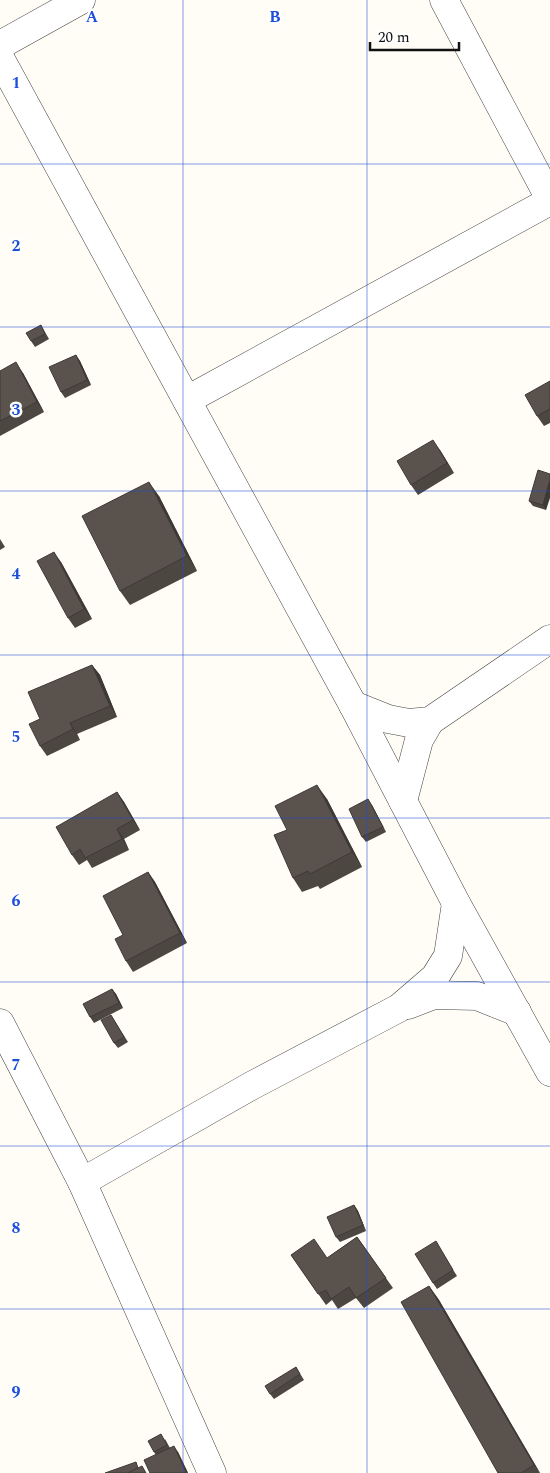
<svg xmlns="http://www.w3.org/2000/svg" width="550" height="1473" font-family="Spectral,serif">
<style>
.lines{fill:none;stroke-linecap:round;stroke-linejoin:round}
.minor-casing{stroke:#444;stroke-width:29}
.minor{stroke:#fff;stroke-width:28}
.wall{fill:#4d4742}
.shaded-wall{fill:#3f3936}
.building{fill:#5a524d;stroke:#3f3936}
.grid{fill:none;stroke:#1d4ed8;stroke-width:1;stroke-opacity:0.55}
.grid-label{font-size:16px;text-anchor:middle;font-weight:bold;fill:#1d4ed8;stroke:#fff;stroke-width:5;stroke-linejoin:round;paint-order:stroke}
</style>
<rect width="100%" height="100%" fill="#fffdf5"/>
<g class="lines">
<g class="minor-casing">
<g id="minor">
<path d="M 444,0 L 550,199"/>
<path d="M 0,45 L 81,0"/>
<path d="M 0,58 L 353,705 L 456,903 L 550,1072"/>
<path d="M 187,400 L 550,201"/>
<path d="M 353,705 L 388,719 L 409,723 L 430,721 L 550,639"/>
<path d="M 403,801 L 419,740 L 430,721"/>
<path d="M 408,1005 L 434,995 L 477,996 L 517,1012"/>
<path d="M 0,1023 L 82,1182 L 212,1473"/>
<path d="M 82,1182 L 251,1086 L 399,1008 L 435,977 L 448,956 L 456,903"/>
</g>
</g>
<use href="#minor" class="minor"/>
</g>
<g class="wall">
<path d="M 41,325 L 49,339 L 35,347 L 31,341 Z"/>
<path d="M 76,355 L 80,361 L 91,385 L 65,398 L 61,392 Z"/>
<path d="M 0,371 L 23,373 L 44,412 L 0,436 Z"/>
<path d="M 550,381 L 550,423 L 544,426 L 537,416 Z"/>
<path d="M 440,450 L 454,473 L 418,495 L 411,485 Z"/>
<path d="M 550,474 L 546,510 L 533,506 L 529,501 Z"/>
<path d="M 159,496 L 197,571 L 130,605 L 120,591 Z"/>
<path d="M 0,539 L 5,547 L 0,550 Z"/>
<path d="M 61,562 L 92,619 L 75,628 L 68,618 Z"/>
<path d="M 92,665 L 100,675 L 117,717 L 77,734 L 80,740 L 47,756 L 40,746 L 40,719 Z"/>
<path d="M 117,792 L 124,802 L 140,830 L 124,839 L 129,850 L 92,868 L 87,860 L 79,865 L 72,855 Z"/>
<path d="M 327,799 L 362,867 L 320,889 L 318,886 L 302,892 L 293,878 L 287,830 Z"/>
<path d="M 372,805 L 386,832 L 366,842 L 362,837 Z"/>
<path d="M 148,872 L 155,882 L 187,943 L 133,972 L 126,961 L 123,935 Z"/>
<path d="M 112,989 L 116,994 L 123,1008 L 94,1023 L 90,1017 Z"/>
<path d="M 111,1015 L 128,1042 L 118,1048 L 114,1043 Z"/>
<path d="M 354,1205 L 358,1211 L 366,1231 L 340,1242 L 336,1237 Z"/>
<path d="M 357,1237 L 393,1288 L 364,1308 L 356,1298 L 338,1309 L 332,1300 L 326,1305 L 291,1255 L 327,1258 Z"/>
<path d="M 439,1247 L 457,1276 L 437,1289 L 433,1283 Z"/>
<path d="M 429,1286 L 439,1300 L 540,1473 L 498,1473 Z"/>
<path d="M 296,1367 L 304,1380 L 274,1399 L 270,1394 Z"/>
<path d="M 165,1439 L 170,1448 L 178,1452 L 188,1473 L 150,1473 L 156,1455 L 154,1452 Z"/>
</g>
<g class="shaded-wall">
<path d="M 76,355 L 80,361 L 91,385 L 87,380 Z"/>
<path d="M 16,362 L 23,373 L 44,412 L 37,402 Z"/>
<path d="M 433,440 L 440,450 L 454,473 L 447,463 Z"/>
<path d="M 550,479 L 550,498 L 546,510 L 543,505 Z"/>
<path d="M 149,482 L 159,496 L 197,571 L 187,556 Z"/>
<path d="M 54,552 L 61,562 L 92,619 L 84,609 Z"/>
<path d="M 92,665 L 100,675 L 117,717 L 110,706 Z"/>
<path d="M 70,723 L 77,734 L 80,740 L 73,729 Z"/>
<path d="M 317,785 L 327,799 L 362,867 L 352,852 Z"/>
<path d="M 117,792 L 124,802 L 140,830 L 133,820 Z"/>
<path d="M 368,799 L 372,805 L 386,832 L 383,827 Z"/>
<path d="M 117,829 L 124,839 L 129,850 L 122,839 Z"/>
<path d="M 148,872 L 155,882 L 187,943 L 180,933 Z"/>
<path d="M 112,989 L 116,994 L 123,1008 L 119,1003 Z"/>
<path d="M 354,1205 L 358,1211 L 366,1231 L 363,1225 Z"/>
<path d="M 429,1286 L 439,1300 L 540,1473 L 534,1465 Z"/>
<path d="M 174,1446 L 178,1452 L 188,1473 L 186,1472 Z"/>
</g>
<g class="building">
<path d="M 41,325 L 45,334 L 31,341 L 26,333 Z"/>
<path d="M 76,355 L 87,380 L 61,392 L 49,367 Z"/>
<path d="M 16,362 L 37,402 L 0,421 L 0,371 Z"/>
<path d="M 550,381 L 550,409 L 537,416 L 525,395 Z"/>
<path d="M 433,440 L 447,463 L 411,485 L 397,461 Z"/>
<path d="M 538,470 L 550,474 L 550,479 L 543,505 L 529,501 Z"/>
<path d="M 149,482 L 187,556 L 120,591 L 82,516 Z"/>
<path d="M 54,552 L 84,609 L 68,618 L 37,561 Z"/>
<path d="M 92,665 L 110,706 L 70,723 L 73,729 L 40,746 L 29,724 L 40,719 L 28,692 Z"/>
<path d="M 317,785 L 352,852 L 310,874 L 308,871 L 293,878 L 274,835 L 287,830 L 275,806 Z"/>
<path d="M 117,792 L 133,820 L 117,829 L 122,839 L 85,858 L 80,849 L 72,855 L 56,827 Z"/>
<path d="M 368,799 L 383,827 L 362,837 L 349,809 Z"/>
<path d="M 148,872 L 180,933 L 126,961 L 115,939 L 123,935 L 103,896 Z"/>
<path d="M 112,989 L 119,1003 L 90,1017 L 83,1004 Z"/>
<path d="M 111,1015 L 124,1037 L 114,1043 L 101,1020 Z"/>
<path d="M 354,1205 L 363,1225 L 336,1237 L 327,1217 Z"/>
<path d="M 357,1237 L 386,1278 L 356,1298 L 349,1287 L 331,1299 L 326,1290 L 318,1294 L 291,1255 L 314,1239 L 327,1258 Z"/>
<path d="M 436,1241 L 453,1270 L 433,1283 L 415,1254 Z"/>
<path d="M 429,1286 L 534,1465 L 521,1473 L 498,1473 L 401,1302 Z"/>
<path d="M 296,1367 L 300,1374 L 270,1394 L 265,1386 Z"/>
<path d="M 161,1434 L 167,1445 L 154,1452 L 148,1441 Z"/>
<path d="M 174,1446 L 186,1472 L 184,1473 L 150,1473 L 144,1460 Z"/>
<path d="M 136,1462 L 138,1468 L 128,1473 L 105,1473 Z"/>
<path d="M 142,1466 L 146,1473 L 128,1473 Z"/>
</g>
<path class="grid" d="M 183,0 L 183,1473M 367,0 L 367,1473M 0,164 L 550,164M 0,327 L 550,327M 0,491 L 550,491M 0,655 L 550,655M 0,818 L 550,818M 0,982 L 550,982M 0,1146 L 550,1146M 0,1309 L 550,1309"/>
<g class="grid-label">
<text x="92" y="22">A</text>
<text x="275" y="22">B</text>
<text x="16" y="88">1</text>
<text x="16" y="251">2</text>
<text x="16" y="415">3</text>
<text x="16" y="579">4</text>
<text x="16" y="742">5</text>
<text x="16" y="906">6</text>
<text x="16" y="1070">7</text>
<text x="16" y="1233">8</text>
<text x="16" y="1397">9</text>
</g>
<path d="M370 42v8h89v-8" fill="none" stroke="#111111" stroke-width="2.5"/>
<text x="378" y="42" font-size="15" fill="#111111" stroke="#ffffff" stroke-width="4" paint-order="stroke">20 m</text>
</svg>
